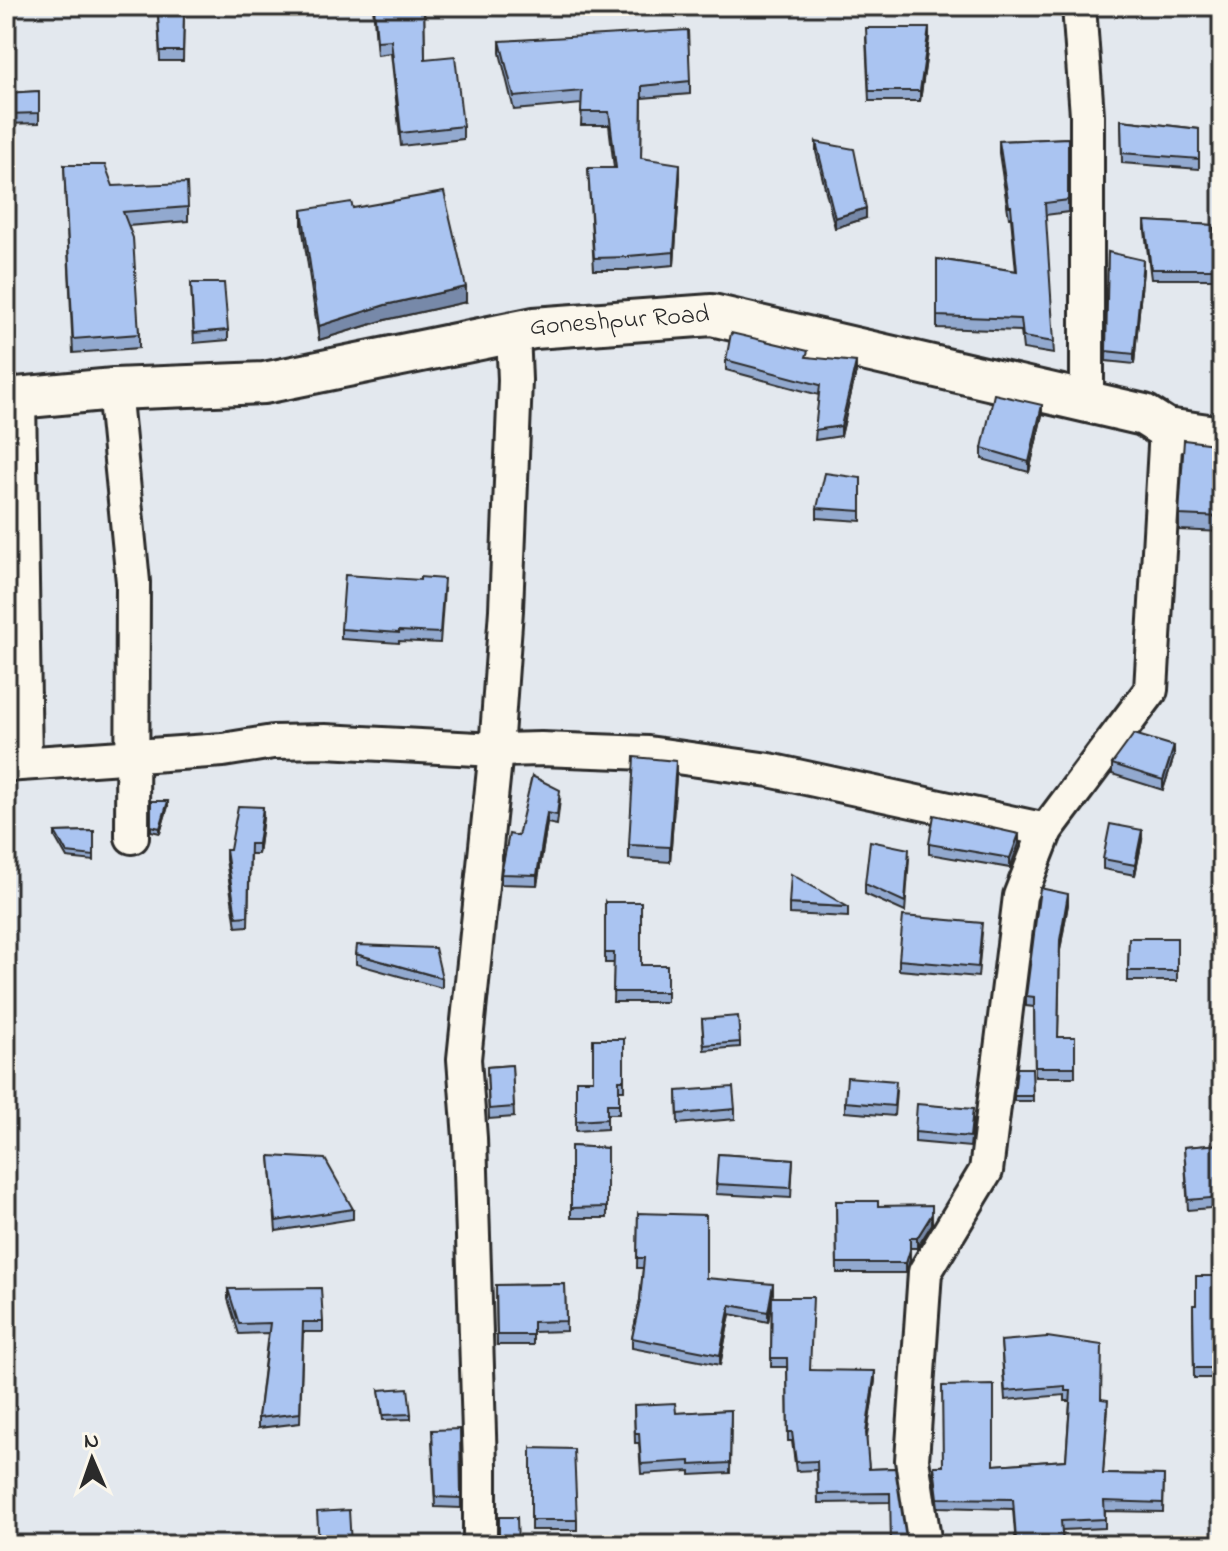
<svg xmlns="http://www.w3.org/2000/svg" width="1228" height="1551" font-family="'Indie Flower',sans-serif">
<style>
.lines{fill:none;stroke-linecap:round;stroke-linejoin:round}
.minor-casing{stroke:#2b2b2b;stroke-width:38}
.tertiary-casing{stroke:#2b2b2b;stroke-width:46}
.minor{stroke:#fbf7ec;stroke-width:32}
.tertiary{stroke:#fbf7ec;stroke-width:40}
.wall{fill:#92a9cf;stroke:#2b2b2b;stroke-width:2}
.shaded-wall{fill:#7789a9;stroke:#2b2b2b;stroke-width:2}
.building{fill:#aac4f1;stroke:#2b2b2b;stroke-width:2}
.labels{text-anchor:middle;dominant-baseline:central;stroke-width:8;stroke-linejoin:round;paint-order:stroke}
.street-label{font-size:26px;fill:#2b2b2b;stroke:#fbf7ec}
</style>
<rect width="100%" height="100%" fill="#e3e8ee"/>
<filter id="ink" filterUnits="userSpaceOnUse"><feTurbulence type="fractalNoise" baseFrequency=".0125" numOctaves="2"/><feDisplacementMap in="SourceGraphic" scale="16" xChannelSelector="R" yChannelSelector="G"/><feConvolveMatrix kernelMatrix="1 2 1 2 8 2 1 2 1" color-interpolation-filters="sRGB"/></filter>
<g filter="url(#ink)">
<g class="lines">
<g class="minor-casing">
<g id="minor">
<path d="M 1079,6 L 1087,115 L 1087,401"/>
<path d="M 114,389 L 133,582 L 132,837"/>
<path d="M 19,399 L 25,763"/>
<path d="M 6,765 L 223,750 L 273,742 L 325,741 L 496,750 L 541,749 L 648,753 L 769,770 L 1046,830"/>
<path d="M 480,1545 L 480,1466 L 470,1138 L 464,1059 L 496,750 L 506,610 L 515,380 L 513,332"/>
<path d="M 925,1545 L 912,1460 L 925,1272 L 986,1171 L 1020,896 L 1046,830 L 1151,690 L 1166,429"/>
</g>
</g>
<g class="tertiary-casing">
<g id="tertiary">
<path id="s1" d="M 6,399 L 114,389 L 264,383 L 534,328 L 712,315 L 1144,415 L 1166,429 L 1222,437"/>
</g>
</g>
<use href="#minor" class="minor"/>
<use href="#tertiary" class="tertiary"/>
</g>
<g class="wall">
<path d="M 373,6 L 424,6 L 425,59 L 463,126 L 463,139 L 401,146 L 391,53 L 377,55 Z"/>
<path d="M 655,6 L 677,6 L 676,17 Z"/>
<path d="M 184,12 L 183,61 L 160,61 L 158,13 Z"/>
<path d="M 866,38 L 929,38 L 920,101 L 869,101 Z"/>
<path d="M 500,41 L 690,81 L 690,94 L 642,98 L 641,158 L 680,176 L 674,265 L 629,269 L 629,270 L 594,270 L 588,168 L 614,168 L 609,125 L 581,125 L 582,104 L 514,110 L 500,53 Z"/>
<path d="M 6,76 L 7,93 L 39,91 L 39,123 L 6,124 Z"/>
<path d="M 1121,120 L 1199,129 L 1199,169 L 1122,163 Z"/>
<path d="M 1068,138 L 1068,212 L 1045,215 L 1054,354 L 1023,349 L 1021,331 L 937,328 L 937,259 L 1016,271 L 1011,218 L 1009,218 L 999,153 L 999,141 Z"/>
<path d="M 816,142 L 866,218 L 835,228 L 816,152 Z"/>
<path d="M 64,165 L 113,186 L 188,207 L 188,221 L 128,226 L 139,334 L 139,348 L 73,353 Z"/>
<path d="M 353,208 L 466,302 L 385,320 L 319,340 L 302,225 L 302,210 Z"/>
<path d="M 1145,221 L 1213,225 L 1214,279 L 1151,279 L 1145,231 Z"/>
<path d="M 1108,252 L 1143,270 L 1134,364 L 1106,361 Z"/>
<path d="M 191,283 L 228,330 L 228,340 L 194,343 Z"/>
<path d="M 808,357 L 856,372 L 841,436 L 815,440 L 819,395 L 726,370 L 726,360 Z"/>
<path d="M 1042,415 L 1029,472 L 982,459 L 982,448 Z"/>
<path d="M 1222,445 L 1222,532 L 1179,530 L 1179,515 Z"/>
<path d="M 861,478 L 861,521 L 817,518 L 817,508 Z"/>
<path d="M 444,589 L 440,643 L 399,641 L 399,643 L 341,639 L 341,629 Z"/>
<path d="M 1174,756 L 1163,790 L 1112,774 L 1112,764 Z"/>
<path d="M 676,776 L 670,862 L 629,859 L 629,845 Z"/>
<path d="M 560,800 L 557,825 L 547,823 L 537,885 L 501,884 L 501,874 L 518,836 Z"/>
<path d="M 151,801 L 168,806 L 160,833 L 151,831 Z"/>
<path d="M 263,817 L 258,854 L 250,854 L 248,926 L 236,927 L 226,860 L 226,850 L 230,850 Z"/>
<path d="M 94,831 L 94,861 L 67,858 L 55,837 L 55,832 Z"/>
<path d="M 1142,840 L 1135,875 L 1103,869 L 1103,859 Z"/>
<path d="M 929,844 L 1019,844 L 1010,868 L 929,854 Z"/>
<path d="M 909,859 L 905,912 L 865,894 L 865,884 Z"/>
<path d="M 605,902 L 641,965 L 667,965 L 667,1002 L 613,1002 L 614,963 L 605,963 Z"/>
<path d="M 789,904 L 848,907 L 848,917 L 789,914 Z"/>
<path d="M 1068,904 L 1060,950 L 1058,1037 L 1075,1037 L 1075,1077 L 1035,1077 L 1034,1007 L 1026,1006 L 1026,996 Z"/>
<path d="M 982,933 L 978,977 L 899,970 L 899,960 Z"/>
<path d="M 1129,938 L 1177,938 L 1177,981 L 1128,981 Z"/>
<path d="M 356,954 L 442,978 L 442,988 L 356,964 Z"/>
<path d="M 702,1019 L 740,1042 L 740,1047 L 704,1050 Z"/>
<path d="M 624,1039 L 624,1090 L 619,1090 L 619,1114 L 607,1114 L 607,1129 L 576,1131 L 576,1080 L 593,1080 Z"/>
<path d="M 512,1065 L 514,1117 L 489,1119 L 487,1067 Z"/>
<path d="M 1032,1068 L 1033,1101 L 1014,1101 L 1014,1096 Z"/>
<path d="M 677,1091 L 735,1109 L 735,1119 L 678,1124 Z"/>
<path d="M 896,1091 L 894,1116 L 845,1112 L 845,1102 Z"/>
<path d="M 973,1119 L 970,1147 L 915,1142 L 915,1132 Z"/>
<path d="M 1222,1144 L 1222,1207 L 1188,1210 L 1184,1147 Z"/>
<path d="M 571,1146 L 607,1148 L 607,1218 L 571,1218 Z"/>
<path d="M 718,1154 L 793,1159 L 791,1198 L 716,1194 Z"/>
<path d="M 270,1156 L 353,1209 L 353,1219 L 276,1231 Z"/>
<path d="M 836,1201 L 878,1206 L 932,1224 L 917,1248 L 910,1248 L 910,1260 L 906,1273 L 837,1273 Z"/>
<path d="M 638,1213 L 706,1278 L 772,1297 L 810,1370 L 875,1380 L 866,1439 L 869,1469 L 895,1468 L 890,1502 L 818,1503 L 817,1470 L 796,1471 L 792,1441 L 788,1441 L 787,1367 L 771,1367 L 772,1298 L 768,1322 L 730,1314 L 720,1365 L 632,1348 L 632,1338 L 640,1300 L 643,1268 L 637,1268 Z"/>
<path d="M 1222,1276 L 1222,1378 L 1194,1378 L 1193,1305 L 1196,1305 Z"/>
<path d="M 565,1284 L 566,1331 L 533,1332 L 533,1345 L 497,1345 L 496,1285 Z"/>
<path d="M 228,1289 L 323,1322 L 323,1332 L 303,1332 L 300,1423 L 258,1428 L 258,1418 L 268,1333 L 239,1334 L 228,1299 Z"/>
<path d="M 1001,1341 L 1102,1399 L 1108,1409 L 1103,1474 L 1164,1475 L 1163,1512 L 1105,1511 L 1105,1528 L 1062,1530 L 1063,1545 L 1016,1545 L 1013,1509 L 938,1507 L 934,1475 L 934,1466 L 994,1465 L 1066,1460 L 1070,1401 L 1065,1401 L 1065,1395 L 1005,1400 Z"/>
<path d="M 379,1390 L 411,1414 L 411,1419 L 383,1420 Z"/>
<path d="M 634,1405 L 676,1413 L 731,1410 L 730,1473 L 690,1475 L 690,1471 L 641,1474 L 639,1443 L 635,1443 Z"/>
<path d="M 460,1429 L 461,1508 L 435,1507 L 432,1440 Z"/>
<path d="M 531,1448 L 577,1520 L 577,1530 L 531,1530 Z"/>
</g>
<g class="shaded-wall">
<path d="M 929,28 L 929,38 L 920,101 L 920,91 Z"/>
<path d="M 680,164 L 680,176 L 674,265 L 674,252 Z"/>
<path d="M 866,208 L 866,218 L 835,228 L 835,218 Z"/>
<path d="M 1143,260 L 1143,270 L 1134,364 L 1134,354 Z"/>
<path d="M 466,287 L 466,302 L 385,320 L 319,340 L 319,326 L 385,305 Z"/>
<path d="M 856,362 L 856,372 L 841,436 L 841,426 Z"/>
<path d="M 1042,405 L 1042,415 L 1029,472 L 1029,462 Z"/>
<path d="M 1174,746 L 1174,756 L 1163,790 L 1163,780 Z"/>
<path d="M 676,761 L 676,776 L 670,862 L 670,847 Z"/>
<path d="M 168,801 L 168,806 L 160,833 L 160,828 Z"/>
<path d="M 263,807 L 263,817 L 258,854 L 258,844 Z"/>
<path d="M 547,813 L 547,823 L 537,885 L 537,875 Z"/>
<path d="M 1142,830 L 1142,840 L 1135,875 L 1135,865 Z"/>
<path d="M 1019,834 L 1019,844 L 1010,868 L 1010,858 Z"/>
<path d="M 1068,894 L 1068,904 L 1060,950 L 1060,940 Z"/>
<path d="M 932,1214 L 932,1224 L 917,1248 L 917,1238 Z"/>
<path d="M 910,1250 L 910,1260 L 906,1273 L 906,1263 Z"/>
<path d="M 773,1284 L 773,1294 L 768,1322 L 768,1312 Z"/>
<path d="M 730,1305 L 730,1314 L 720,1365 L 720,1355 Z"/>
<path d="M 875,1371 L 875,1380 L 866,1442 L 866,1433 Z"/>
</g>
<g class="building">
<path d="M 374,6 L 424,6 L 425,59 L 455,56 L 463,126 L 401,133 L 391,40 L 377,41 Z"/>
<path d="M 184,12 L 183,51 L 160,51 L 158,13 Z"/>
<path d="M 866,28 L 929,28 L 920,91 L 869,91 Z"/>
<path d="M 688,30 L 690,81 L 642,86 L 641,158 L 680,164 L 674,252 L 629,256 L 629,257 L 594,258 L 588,168 L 616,168 L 609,112 L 581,112 L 582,91 L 514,97 L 500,41 Z"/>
<path d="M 6,76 L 7,93 L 39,91 L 39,113 L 6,114 Z"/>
<path d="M 1121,120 L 1199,129 L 1199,159 L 1122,153 Z"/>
<path d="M 1068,138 L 1068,200 L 1045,203 L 1054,342 L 1023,337 L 1021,319 L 937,316 L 937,259 L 1017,271 L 1011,206 L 1009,206 L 999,141 Z"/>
<path d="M 816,142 L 854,149 L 866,208 L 835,218 Z"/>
<path d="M 64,165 L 105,165 L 113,186 L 187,183 L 188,207 L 123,212 L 133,238 L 139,334 L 73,339 Z"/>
<path d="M 444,192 L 466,287 L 385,305 L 319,326 L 302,210 L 351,202 L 353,208 Z"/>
<path d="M 1145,221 L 1213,225 L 1214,269 L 1151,269 Z"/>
<path d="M 1108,252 L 1143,260 L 1134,354 L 1106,351 Z"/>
<path d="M 191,283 L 224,283 L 228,330 L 194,333 Z"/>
<path d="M 731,333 L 808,351 L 806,357 L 856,362 L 841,426 L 815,430 L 820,385 L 726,360 Z"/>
<path d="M 994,394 L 1042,405 L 1029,462 L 982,448 Z"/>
<path d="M 1184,440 L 1222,445 L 1222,517 L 1179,515 Z"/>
<path d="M 825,473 L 861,478 L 861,511 L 817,508 Z"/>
<path d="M 345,575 L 420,580 L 420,577 L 444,579 L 440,633 L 399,631 L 399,633 L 341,629 Z"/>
<path d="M 1134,734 L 1174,746 L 1163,780 L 1112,764 Z"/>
<path d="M 634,757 L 676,761 L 670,847 L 629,845 Z"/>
<path d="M 532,776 L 560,790 L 557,815 L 547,813 L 537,875 L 501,874 L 509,834 L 518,836 Z"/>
<path d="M 151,801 L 168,801 L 160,828 L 151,826 Z"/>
<path d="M 238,806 L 263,807 L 258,844 L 250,844 L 248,916 L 236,917 L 226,850 L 230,850 Z"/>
<path d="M 934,815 L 1019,834 L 1010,858 L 929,844 Z"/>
<path d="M 1110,824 L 1142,830 L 1135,865 L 1103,859 Z"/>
<path d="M 94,831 L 94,856 L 67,853 L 55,832 Z"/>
<path d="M 870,841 L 909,849 L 905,902 L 865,884 Z"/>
<path d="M 791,874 L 848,907 L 789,904 Z"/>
<path d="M 1040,888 L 1068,894 L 1060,940 L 1058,1037 L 1075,1037 L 1075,1067 L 1035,1067 L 1034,997 L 1026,996 Z"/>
<path d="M 605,902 L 641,902 L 641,965 L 667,965 L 667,992 L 613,992 L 614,953 L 605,953 Z"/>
<path d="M 903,916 L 982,923 L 978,967 L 899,960 Z"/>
<path d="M 1129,938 L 1177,938 L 1177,971 L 1128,971 Z"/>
<path d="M 357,945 L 435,948 L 442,978 L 356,954 Z"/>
<path d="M 738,1016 L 740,1042 L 704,1045 L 702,1019 Z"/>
<path d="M 593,1039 L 624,1039 L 624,1080 L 619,1080 L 619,1104 L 607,1104 L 607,1119 L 576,1121 L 576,1080 L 593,1080 Z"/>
<path d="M 512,1065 L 514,1107 L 489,1109 L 487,1067 Z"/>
<path d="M 1017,1068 L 1032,1068 L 1033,1096 L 1014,1096 Z"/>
<path d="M 847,1077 L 896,1081 L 894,1106 L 845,1102 Z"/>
<path d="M 733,1087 L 735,1109 L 678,1114 L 677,1091 Z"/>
<path d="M 917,1104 L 973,1109 L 970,1137 L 915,1132 Z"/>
<path d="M 1222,1144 L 1222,1197 L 1188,1200 L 1184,1147 Z"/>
<path d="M 571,1146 L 607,1148 L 607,1207 L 571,1208 Z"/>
<path d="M 718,1154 L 793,1159 L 791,1188 L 716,1184 Z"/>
<path d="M 270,1156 L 325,1159 L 353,1209 L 276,1221 Z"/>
<path d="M 836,1201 L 878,1201 L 878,1206 L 932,1205 L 932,1214 L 917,1238 L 910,1238 L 910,1250 L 906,1263 L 837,1263 Z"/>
<path d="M 638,1213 L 706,1215 L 706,1278 L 773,1284 L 768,1312 L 730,1305 L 720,1355 L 632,1338 L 640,1300 L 644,1258 L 637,1258 Z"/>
<path d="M 1196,1276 L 1222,1276 L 1222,1368 L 1194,1368 L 1193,1305 L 1196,1305 Z"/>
<path d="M 565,1284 L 566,1321 L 533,1322 L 533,1335 L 497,1335 L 496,1285 Z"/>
<path d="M 321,1288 L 323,1322 L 303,1322 L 300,1413 L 258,1418 L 270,1323 L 239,1324 L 228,1289 Z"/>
<path d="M 772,1297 L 813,1297 L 810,1370 L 875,1371 L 866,1433 L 869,1469 L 895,1468 L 906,1539 L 909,1545 L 891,1545 L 890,1493 L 818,1494 L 817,1461 L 796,1462 L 792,1432 L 788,1432 L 787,1358 L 771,1358 Z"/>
<path d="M 1047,1337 L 1102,1345 L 1101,1399 L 1108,1400 L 1103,1474 L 1164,1475 L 1163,1503 L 1104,1501 L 1105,1519 L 1061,1521 L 1063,1545 L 1020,1545 L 1020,1540 L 1016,1540 L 1013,1499 L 938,1498 L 934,1466 L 943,1466 L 942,1386 L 994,1385 L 994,1465 L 1066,1460 L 1071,1391 L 1065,1391 L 1065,1386 L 1005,1391 L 1001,1341 Z"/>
<path d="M 408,1388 L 411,1414 L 383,1415 L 379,1390 Z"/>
<path d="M 675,1403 L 676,1413 L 731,1410 L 730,1463 L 690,1465 L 690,1461 L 641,1464 L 639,1433 L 635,1433 L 634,1405 Z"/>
<path d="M 460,1429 L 461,1498 L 435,1497 L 432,1430 Z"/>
<path d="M 531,1448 L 574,1449 L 577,1520 L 531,1520 Z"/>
<path d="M 349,1510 L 351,1545 L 319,1545 L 317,1512 Z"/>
<path d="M 499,1517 L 517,1517 L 518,1545 L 497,1545 L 499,1537 Z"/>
</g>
</g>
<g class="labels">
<g class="street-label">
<text stroke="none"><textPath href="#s1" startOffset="620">Goneshpur Road</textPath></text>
</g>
</g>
<rect width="1228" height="1551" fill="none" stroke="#fbf7ec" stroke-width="32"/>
<rect x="16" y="16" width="1196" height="1519" fill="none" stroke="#2b2b2b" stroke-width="3" filter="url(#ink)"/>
<g transform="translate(92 1459) rotate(358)" stroke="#fbf7ec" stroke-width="6" paint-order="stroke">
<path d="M0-6L14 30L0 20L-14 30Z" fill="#2b2b2b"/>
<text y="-12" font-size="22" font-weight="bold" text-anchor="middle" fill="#2b2b2b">N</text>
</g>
</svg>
